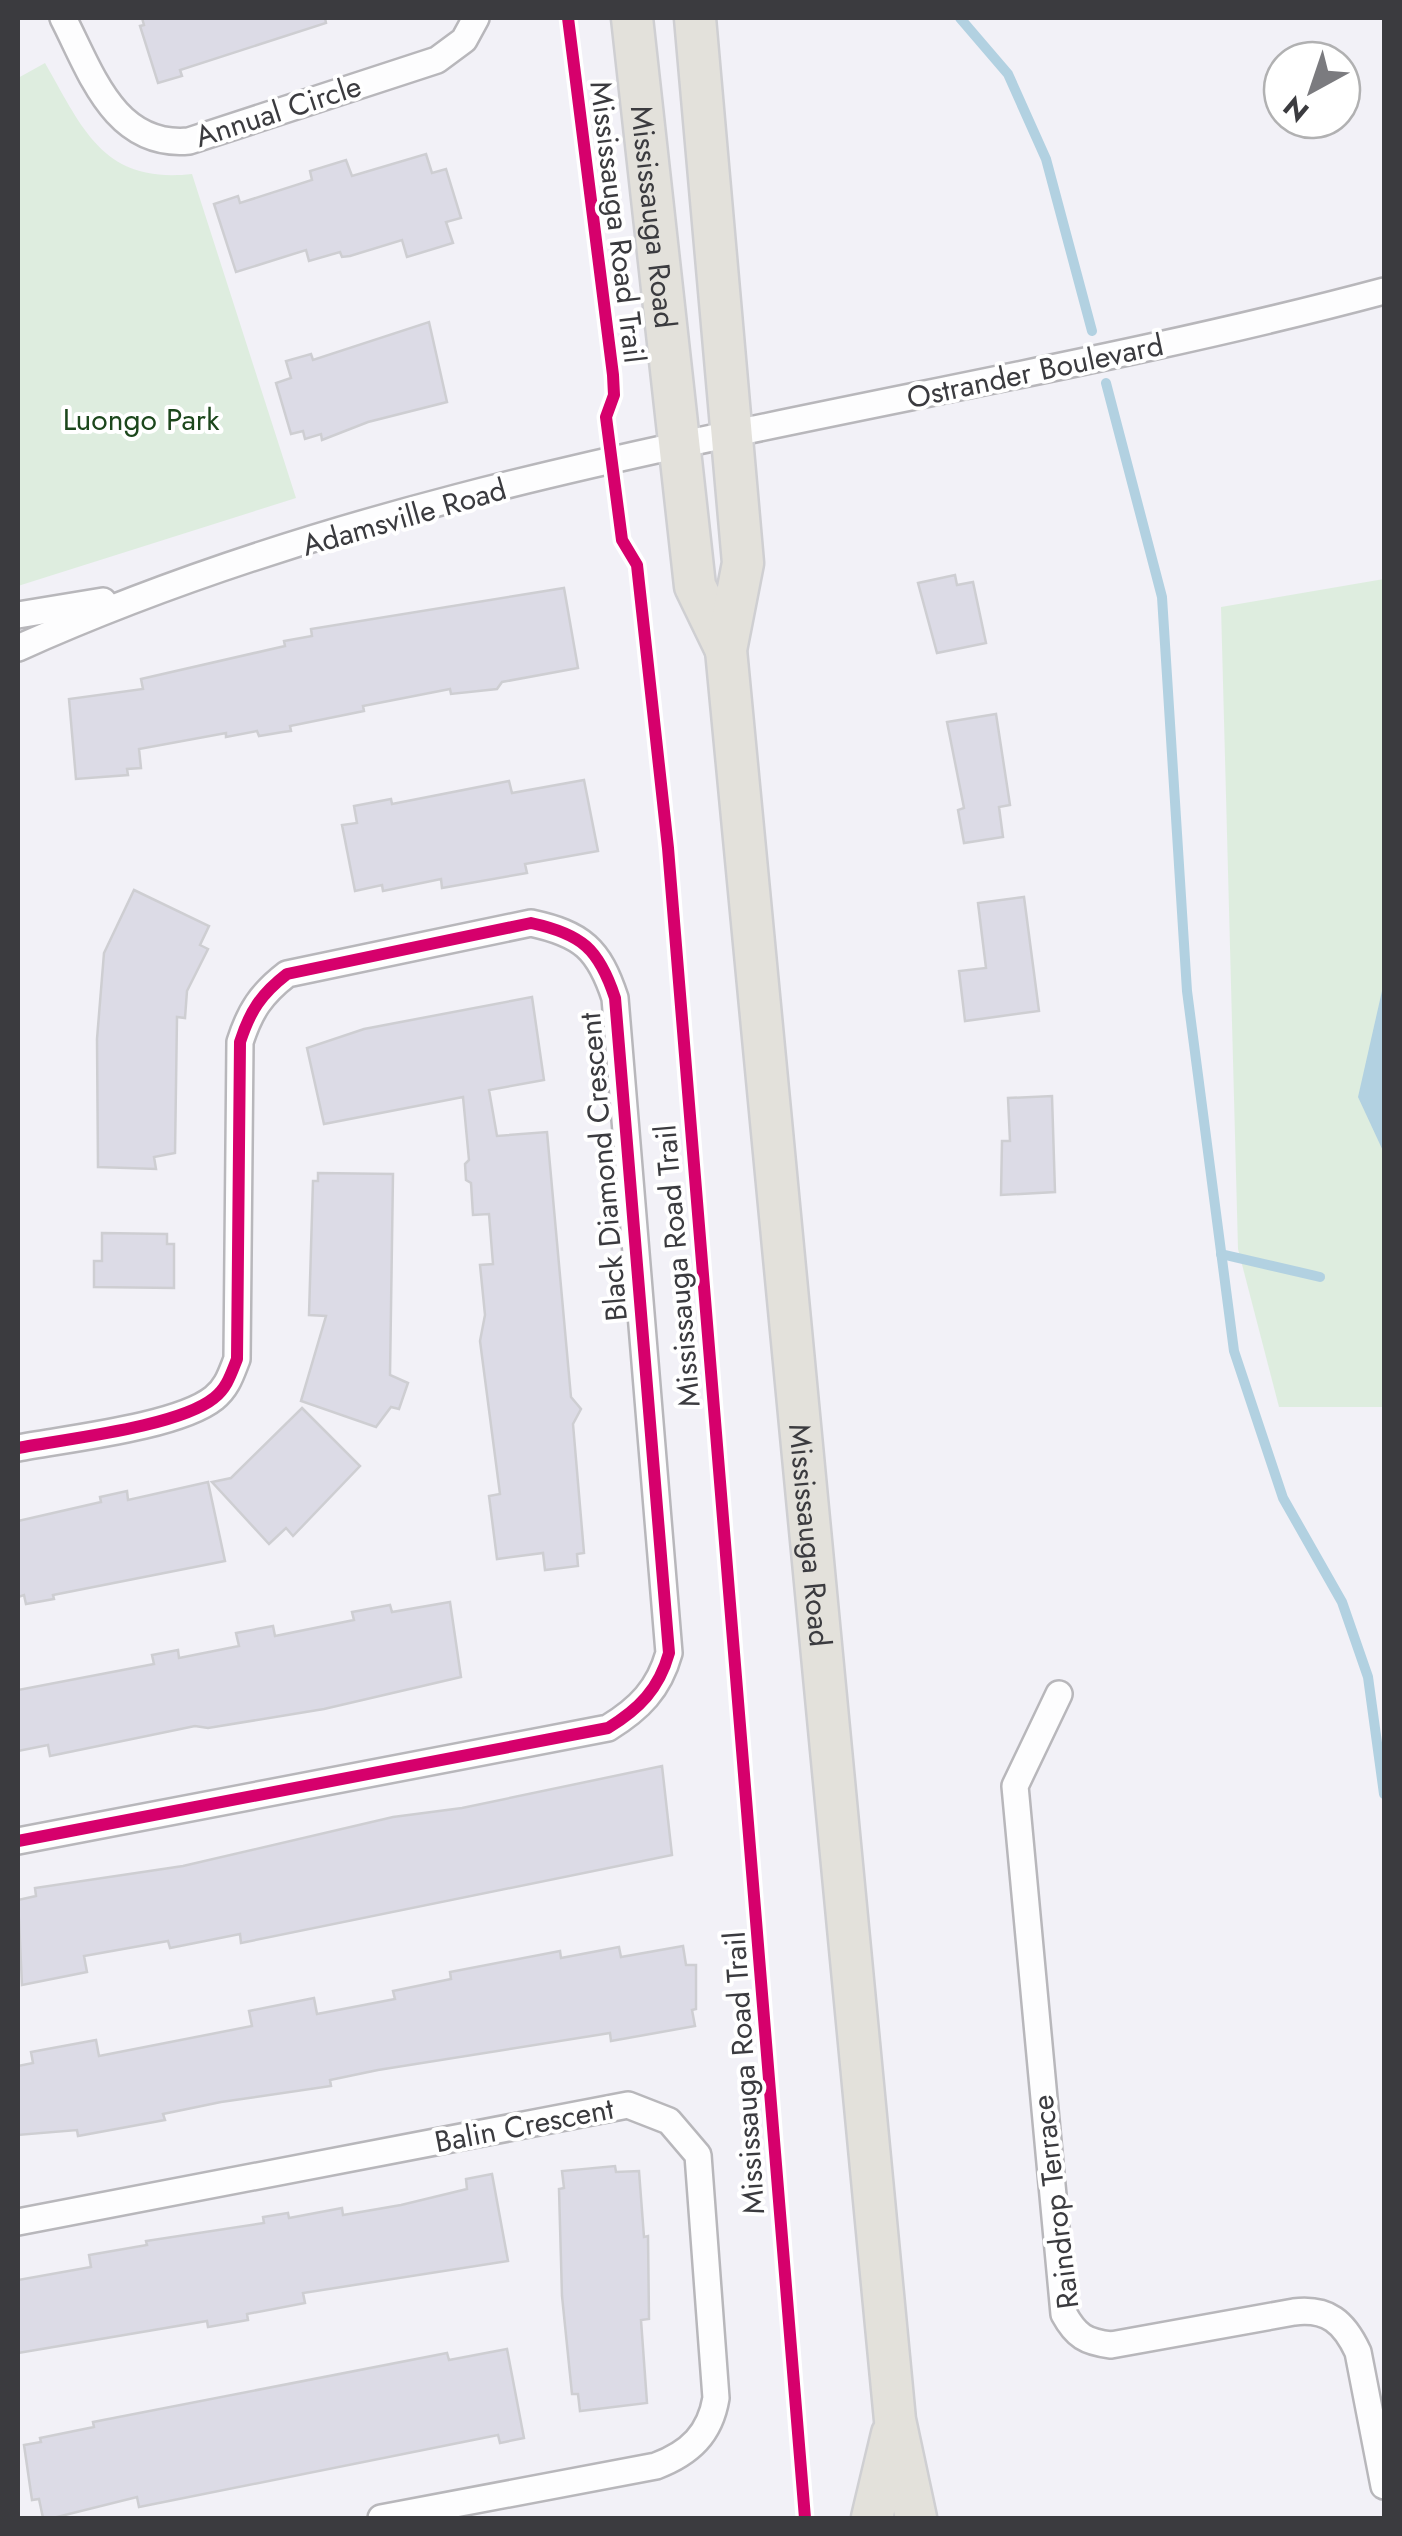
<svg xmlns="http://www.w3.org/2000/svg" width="1402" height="2536" font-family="Jost,sans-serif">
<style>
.green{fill:#deeddf}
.water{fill:#b2d1e1}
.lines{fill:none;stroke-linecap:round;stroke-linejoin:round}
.stream{stroke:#b2d1e1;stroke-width:10}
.building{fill:#dcdbe6;stroke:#ceced2;stroke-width:2.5}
.minor-casing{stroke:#b8b7bb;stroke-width:30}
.primary-casing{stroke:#cfcfd2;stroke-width:45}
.minor{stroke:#fdfdfe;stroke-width:25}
.primary{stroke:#e3e1db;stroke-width:40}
.cycleway-casing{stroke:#fff;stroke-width:19}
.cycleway{stroke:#d6006c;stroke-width:12}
.labels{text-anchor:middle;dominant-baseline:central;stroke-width:8;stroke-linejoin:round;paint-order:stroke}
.street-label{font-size:30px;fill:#3b3b3f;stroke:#fff}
.park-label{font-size:30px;fill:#1c471c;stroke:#fff}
</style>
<rect width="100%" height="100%" fill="#f2f1f7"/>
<g class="green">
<path d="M 45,63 C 83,129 103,184 192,174 L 296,498 L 18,586 L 18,78 Z"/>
<path d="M 1384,579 L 1384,1407 L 1279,1407 L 1238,1249 L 1221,607 Z"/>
</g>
<path class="water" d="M 1384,982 L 1384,1153 L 1358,1097 Z"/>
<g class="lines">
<g class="stream">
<path d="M 960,18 L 1008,74 L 1046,159 L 1092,331"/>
<path d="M 1106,383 L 1162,597 L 1187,991 L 1234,1351 L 1283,1498 L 1342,1602 L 1368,1677 L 1384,1794"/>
<path d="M 1221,1254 L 1320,1277"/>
</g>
</g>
<g class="building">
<path d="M 142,18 L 325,18 L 326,23 L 180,70 L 182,76 L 158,83 L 140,26 L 144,25 Z"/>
<path d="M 426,154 L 432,173 L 446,169 L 461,218 L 446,222 L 453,243 L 407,257 L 402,240 L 350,256 L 342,257 L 340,252 L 309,261 L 306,250 L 236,272 L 214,204 L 238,196 L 240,203 L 312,180 L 310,171 L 346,160 L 352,176 Z"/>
<path d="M 429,322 L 447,402 L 368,422 L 322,440 L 321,434 L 305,439 L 303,431 L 291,434 L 276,383 L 291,378 L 286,361 L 311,354 L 313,360 Z"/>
<path d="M 955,575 L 957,585 L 973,582 L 986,643 L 937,653 L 918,583 Z"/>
<path d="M 564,588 L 578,668 L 502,682 L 497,689 L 451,694 L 450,689 L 363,706 L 364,711 L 290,726 L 291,731 L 283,732 L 259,736 L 257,731 L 226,737 L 226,733 L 139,749 L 141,768 L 127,769 L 128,775 L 76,779 L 69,699 L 143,689 L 141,679 L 285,646 L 284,641 L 312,636 L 311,629 Z"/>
<path d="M 996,714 L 1010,805 L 999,807 L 1003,837 L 964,843 L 958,810 L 964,808 L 947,722 Z"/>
<path d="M 584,780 L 598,851 L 525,864 L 527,873 L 442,888 L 441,879 L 383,891 L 382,885 L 355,891 L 342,825 L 357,823 L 354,806 L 391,799 L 392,804 L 509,781 L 512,793 Z"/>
<path d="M 134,890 L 209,926 L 200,945 L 208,949 L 187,991 L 185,1018 L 177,1017 L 175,1153 L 154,1157 L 156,1169 L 98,1167 L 97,1039 L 104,953 Z"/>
<path d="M 1024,897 L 1039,1011 L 965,1021 L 959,971 L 986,968 L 978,903 Z"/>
<path d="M 532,997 L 544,1080 L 489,1090 L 497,1136 L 547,1132 L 571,1397 L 581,1409 L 573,1424 L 584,1553 L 577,1554 L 578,1566 L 545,1570 L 543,1553 L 497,1559 L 489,1496 L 500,1494 L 480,1341 L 485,1315 L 480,1265 L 493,1264 L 489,1214 L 473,1215 L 471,1183 L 466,1180 L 465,1164 L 469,1160 L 463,1097 L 324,1124 L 307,1048 L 364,1029 Z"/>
<path d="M 1052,1096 L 1055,1192 L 1001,1195 L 1002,1141 L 1010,1141 L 1008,1098 Z"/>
<path d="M 318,1173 L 393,1174 L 390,1375 L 408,1383 L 399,1409 L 391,1407 L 376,1427 L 301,1401 L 326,1316 L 309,1315 L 313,1181 L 318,1181 Z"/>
<path d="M 102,1233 L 167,1234 L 167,1244 L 174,1244 L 174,1288 L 94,1287 L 94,1261 L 102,1261 Z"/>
<path d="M 302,1408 L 360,1466 L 293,1536 L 286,1528 L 269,1544 L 212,1482 L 231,1478 Z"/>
<path d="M 208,1482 L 225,1561 L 53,1595 L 54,1599 L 26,1604 L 24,1595 L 18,1597 L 18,1521 L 101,1502 L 100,1497 L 127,1491 L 128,1500 Z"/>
<path d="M 450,1602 L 461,1677 L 324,1709 L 208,1728 L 195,1726 L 50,1756 L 48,1745 L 18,1751 L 18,1690 L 154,1664 L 152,1655 L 178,1650 L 179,1658 L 239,1646 L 236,1633 L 273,1626 L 275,1636 L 354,1620 L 352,1612 L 390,1605 L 392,1612 Z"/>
<path d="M 662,1766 L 672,1855 L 241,1943 L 240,1934 L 170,1948 L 168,1941 L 84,1956 L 87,1972 L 22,1985 L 18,1900 L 36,1896 L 35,1888 L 183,1866 L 393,1817 L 462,1808 Z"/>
<path d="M 683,1946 L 686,1965 L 696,1965 L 696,2009 L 692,2010 L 695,2026 L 611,2041 L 610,2033 L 378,2070 L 330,2080 L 331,2086 L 221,2102 L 163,2114 L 165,2120 L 78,2136 L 77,2130 L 18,2135 L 18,2066 L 33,2063 L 31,2052 L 96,2040 L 99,2056 L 252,2026 L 249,2011 L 314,1998 L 317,2014 L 395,1999 L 393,1991 L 451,1979 L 450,1972 L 560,1951 L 561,1958 L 619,1947 L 621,1957 Z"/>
<path d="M 615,2166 L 616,2172 L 639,2171 L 644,2237 L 648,2236 L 649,2319 L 641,2320 L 647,2403 L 580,2411 L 578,2394 L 572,2394 L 562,2296 L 559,2189 L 564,2188 L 562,2171 Z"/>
<path d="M 492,2174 L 508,2261 L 303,2293 L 305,2303 L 247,2314 L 248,2320 L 208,2327 L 207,2321 L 18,2353 L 18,2280 L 91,2267 L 89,2255 L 147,2245 L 146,2241 L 264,2223 L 263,2217 L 288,2213 L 289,2218 L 342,2208 L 343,2215 L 401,2205 L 467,2189 L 466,2179 Z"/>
<path d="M 507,2349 L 524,2438 L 500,2443 L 498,2435 L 139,2507 L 137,2497 L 53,2518 L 43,2518 L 39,2499 L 32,2500 L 24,2445 L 41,2442 L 40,2438 L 94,2427 L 93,2422 L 447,2353 L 449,2360 Z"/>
</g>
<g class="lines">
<g class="minor-casing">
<g id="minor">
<path d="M 63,18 C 91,72 114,148 189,141 L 437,60 L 464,40 L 476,18"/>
<path d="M 18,615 L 103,601"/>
<path d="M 18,648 C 449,454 931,412 1384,291"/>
<path d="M 18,1448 C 65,1439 178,1427 214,1398 C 227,1388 231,1374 237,1359 L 240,1042 C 250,1011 261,994 287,974 L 531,923 C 582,934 599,949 615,998 L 669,1653 C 659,1689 639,1709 608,1728 L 18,1841"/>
<path d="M 1059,1694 L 1015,1786 L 1064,2314 C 1076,2336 1086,2342 1111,2345 L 1294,2312 C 1328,2308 1344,2322 1358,2352 L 1384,2486"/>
<path d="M 18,2222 L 628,2105 L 669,2121 L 698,2155 L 716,2398 C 710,2434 690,2453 656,2466 L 381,2518"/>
</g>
</g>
<g class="primary-casing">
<g id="primary">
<path id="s1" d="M 632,18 L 695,586 L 726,650"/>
<path id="s2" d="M 695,18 L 743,563 L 726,650 L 895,2420 L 916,2518"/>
<path d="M 872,2518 L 892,2434"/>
</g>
</g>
<use href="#minor" class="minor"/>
<use href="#primary" class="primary"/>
<g class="cycleway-casing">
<g id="cycleway">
<path d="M 568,18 L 613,375 L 614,395 L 606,417 L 622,540 L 637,565 L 668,848 L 805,2518"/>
<path d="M 18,1448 C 65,1439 178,1427 214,1398 C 227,1388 231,1374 237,1359 L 240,1042 C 250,1011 261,994 287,974 L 531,923 C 582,934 599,949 615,998 L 669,1653 C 659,1689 639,1709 608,1728 L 18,1841"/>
</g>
</g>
<use href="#cycleway" class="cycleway"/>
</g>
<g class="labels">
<g class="street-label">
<text transform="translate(278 111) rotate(-18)">Annual Circle</text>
<text stroke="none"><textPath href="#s1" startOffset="200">Mississauga Road</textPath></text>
<text transform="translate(618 222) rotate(83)">Mississauga Road Trail</text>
<text transform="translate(1035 371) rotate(-12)">Ostrander Boulevard</text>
<text transform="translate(404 517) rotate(-16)">Adamsville Road</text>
<text transform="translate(603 1167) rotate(-95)">Black Diamond Crescent</text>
<text transform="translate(677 1266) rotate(-95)">Mississauga Road Trail</text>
<text stroke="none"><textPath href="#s2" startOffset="1525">Mississauga Road</textPath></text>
<text transform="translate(744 2073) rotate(-94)">Mississauga Road Trail</text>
<text transform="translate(524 2125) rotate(-11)">Balin Crescent</text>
<text transform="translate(1055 2202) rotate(-97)">Raindrop Terrace</text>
</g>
<g class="park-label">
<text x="141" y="419">Luongo Park</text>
</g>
</g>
<rect width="1402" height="2536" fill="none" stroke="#3b3b3f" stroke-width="40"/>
<g transform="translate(1312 90) rotate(220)"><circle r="48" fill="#ffffff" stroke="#b1b1b2" stroke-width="2.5"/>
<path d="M0-8L18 38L0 25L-18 38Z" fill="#7b7b7f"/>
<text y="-15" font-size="28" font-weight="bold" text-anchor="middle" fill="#3b3b3f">N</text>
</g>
</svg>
